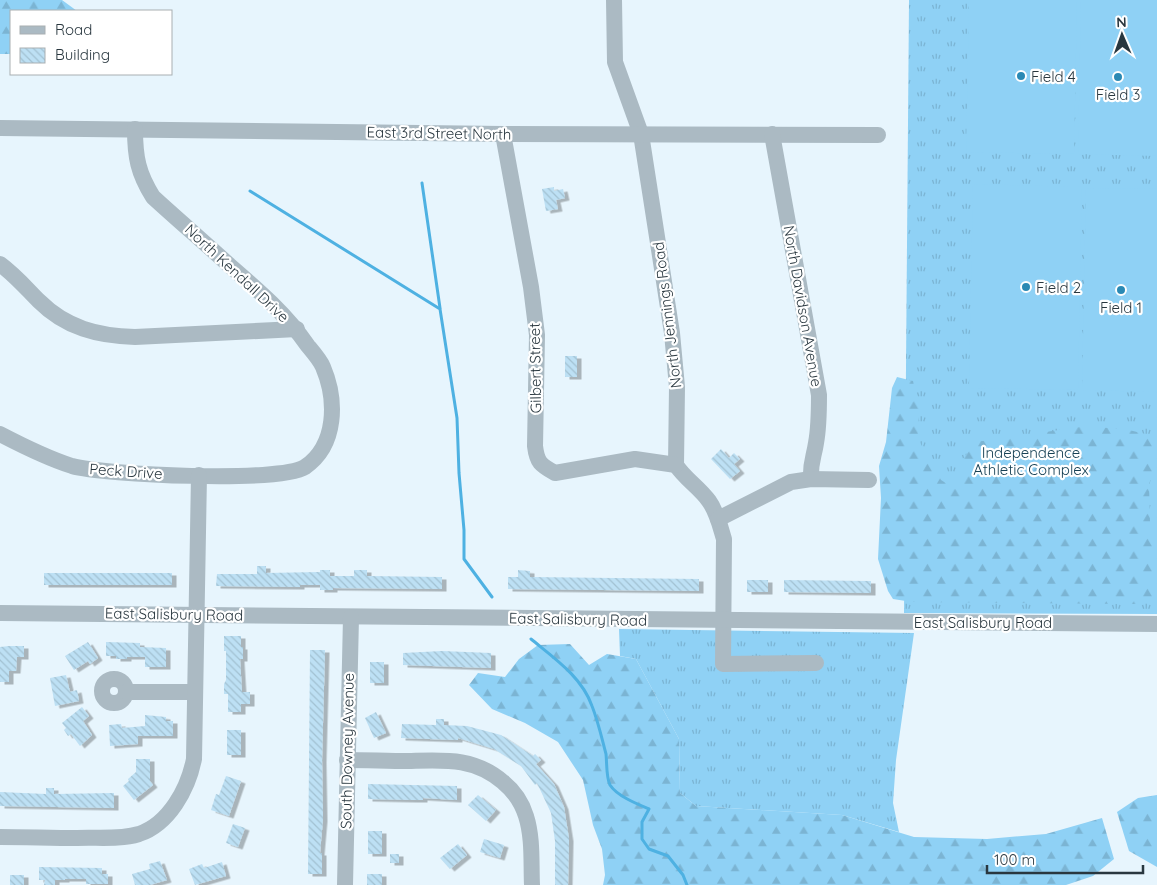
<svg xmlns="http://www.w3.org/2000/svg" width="1157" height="885" font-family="Quicksand,sans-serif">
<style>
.grass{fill:url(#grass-tufts)}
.forest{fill:url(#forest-firs)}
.pitch{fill:#8fd1f5}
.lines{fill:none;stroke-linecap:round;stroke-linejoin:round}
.stream{stroke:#4eb1e2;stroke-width:3}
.building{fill:url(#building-back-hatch);filter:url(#shadow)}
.minor{stroke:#abbac3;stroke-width:16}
.poi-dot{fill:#2a89b4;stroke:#fff;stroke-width:2}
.labels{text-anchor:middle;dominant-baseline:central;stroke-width:4.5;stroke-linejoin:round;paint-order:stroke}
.poi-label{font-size:15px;fill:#29373f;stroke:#fff;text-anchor:start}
.street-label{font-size:15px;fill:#29373f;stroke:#fff}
.park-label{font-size:15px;fill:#174155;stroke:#fff}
</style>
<defs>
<pattern id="grass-tufts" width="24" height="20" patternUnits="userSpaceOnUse" patternTransform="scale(1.25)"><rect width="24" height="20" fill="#8fd1f5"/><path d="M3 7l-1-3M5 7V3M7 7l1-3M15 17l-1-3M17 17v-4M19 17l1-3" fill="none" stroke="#7bb4d3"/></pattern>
<pattern id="forest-firs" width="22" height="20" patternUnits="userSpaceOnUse" patternTransform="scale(1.25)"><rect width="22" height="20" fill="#8fd1f5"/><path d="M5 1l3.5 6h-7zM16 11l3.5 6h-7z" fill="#7bb4d3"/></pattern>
<pattern id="building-back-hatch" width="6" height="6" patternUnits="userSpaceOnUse" patternTransform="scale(1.25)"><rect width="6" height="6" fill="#bde0f4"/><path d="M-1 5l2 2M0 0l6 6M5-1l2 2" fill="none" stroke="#a2c1d2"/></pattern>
<filter id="shadow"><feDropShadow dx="4.5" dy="2.5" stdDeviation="0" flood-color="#0004"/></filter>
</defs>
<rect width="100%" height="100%" fill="#e7f5fd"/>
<g class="grass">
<path d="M 909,0 L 1157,0 L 1157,614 L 904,613 Z"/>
<path d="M 619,629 L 914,633 L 896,760 L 893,803 L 899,832 L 842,815 L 696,806 L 680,793 L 679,739 L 636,659 L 620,656 Z"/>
</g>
<g class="forest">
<path d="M 0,0 L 62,0 L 77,11 L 11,11 L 11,54 L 0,54 Z"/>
<path d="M 897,377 L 913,381 L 919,408 L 918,439 L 941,480 L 960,492 L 962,460 L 976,442 L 1087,426 L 1129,430 L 1157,437 L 1157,462 L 1149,484 L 1150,522 L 1157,541 L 1157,600 L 1156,602 L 1133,604 L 912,602 L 893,599 L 888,591 L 878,559 L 881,498 L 879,466 L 886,442 L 892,388 Z"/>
<path d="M 570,644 L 589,665 L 607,654 L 636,659 L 679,739 L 680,793 L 696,806 L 842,815 L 914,837 L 987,839 L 1046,834 L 1102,818 L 1114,859 L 1093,876 L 1066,885 L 603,885 L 605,875 L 602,849 L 593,825 L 583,780 L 558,742 L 525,723 L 492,709 L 469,685 L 478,673 L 505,677 L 519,659 L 538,645 Z"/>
<path d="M 1157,795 L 1157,867 L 1129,851 L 1117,812 L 1138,798 Z"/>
</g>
<g class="pitch">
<path d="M 969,0 L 1077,0 L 1074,154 L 966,152 Z"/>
<path d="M 1081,0 L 1157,0 L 1157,156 L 1078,154 Z"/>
<path d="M 973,184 L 1082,187 L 1078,390 L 969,388 Z"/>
<path d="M 1086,188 L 1157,189 L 1157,392 L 1082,390 Z"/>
</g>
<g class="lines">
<g class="stream">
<path d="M 422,183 L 440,308"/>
<path d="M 250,191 L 440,309 L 457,418 L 459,473 L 464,530 L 464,559 L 492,597"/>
<path d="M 531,639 C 554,658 582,677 592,706 C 598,721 602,739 606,754 C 607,763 606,777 610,785 C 617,796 637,804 649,809 L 642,822 L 642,839 L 649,849 L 668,856 L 683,875 L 687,885"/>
</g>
</g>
<g class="building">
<path d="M 554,187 L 554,191 L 563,189 L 565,198 L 556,200 L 558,209 L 546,211 L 542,189 Z"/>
<rect x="565" y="356" width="12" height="21"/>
<path d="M 721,449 L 729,458 L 734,453 L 740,459 L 734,464 L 740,471 L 730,479 L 711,459 Z"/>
<path d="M 257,566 L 266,566 L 266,573 L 320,572 L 320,570 L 330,570 L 330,576 L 354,576 L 354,570 L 367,570 L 367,576 L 442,577 L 442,589 L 333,588 L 333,590 L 320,590 L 320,585 L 300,585 L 300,587 L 216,586 L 217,574 L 257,574 Z"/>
<path d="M 518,570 L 530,571 L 530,577 L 699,579 L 699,591 L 508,589 L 508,577 L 518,577 Z"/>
<rect x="44" y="573" width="128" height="12"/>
<rect x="747" y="580" width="21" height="12"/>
<path d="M 784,580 L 871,581 L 871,593 L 784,592 Z"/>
<path d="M 224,636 L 241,636 L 241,647 L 243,647 L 243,659 L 240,659 L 242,692 L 250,692 L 250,704 L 241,704 L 241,712 L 228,712 L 228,694 L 224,694 L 224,684 L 226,680 L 226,651 L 224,651 Z"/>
<path d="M 88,642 L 98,658 L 90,664 L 88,661 L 74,670 L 65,656 Z"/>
<path d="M 106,642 L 140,643 L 140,647 L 166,648 L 166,667 L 145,667 L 145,657 L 127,657 L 127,659 L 116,659 L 116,656 L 106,656 Z"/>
<path d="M 9,646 L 24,646 L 24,657 L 17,657 L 16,671 L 9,671 L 9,682 L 0,682 L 0,647 Z"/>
<path d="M 310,650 L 325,650 L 322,760 L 323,819 L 320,853 L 322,853 L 322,874 L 308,874 Z"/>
<path d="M 442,651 L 491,653 L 491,668 L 403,665 L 403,653 Z"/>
<rect x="370" y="662" width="14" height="21"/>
<path d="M 66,675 L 70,692 L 77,690 L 79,701 L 55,706 L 50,678 Z"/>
<path d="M 82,707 L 89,716 L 83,721 L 92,735 L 80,746 L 71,734 L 68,736 L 64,730 L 66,728 L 62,723 Z"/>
<path d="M 376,712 L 386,733 L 374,738 L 365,718 Z"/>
<path d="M 145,715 L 166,717 L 166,721 L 173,721 L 173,736 L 138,736 L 138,744 L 110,746 L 109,725 L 121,724 L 122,728 L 145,726 Z"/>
<path d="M 436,719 L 444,719 L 444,725 L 467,726 L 501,735 L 533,756 L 535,754 L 541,760 L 536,764 L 554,784 L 564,807 L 569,839 L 568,885 L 555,885 L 555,841 L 551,813 L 537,783 L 535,785 L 521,766 L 494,749 L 458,738 L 458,740 L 401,738 L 402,724 L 436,725 Z"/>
<rect x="227" y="730" width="14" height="25"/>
<path d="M 136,759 L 150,759 L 150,781 L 153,785 L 134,800 L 123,786 L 129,781 L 128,779 L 136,772 Z"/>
<path d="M 226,776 L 241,781 L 229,816 L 211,810 L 216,794 L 219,795 Z"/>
<path d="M 368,784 L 457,786 L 457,800 L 423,798 L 423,800 L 413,800 L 368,799 Z"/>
<path d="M 46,788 L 54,788 L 54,794 L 114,793 L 114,808 L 0,806 L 0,792 L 46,794 Z"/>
<path d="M 478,795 L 496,810 L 486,821 L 468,805 Z"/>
<path d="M 233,824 L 245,828 L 238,847 L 226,843 Z"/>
<rect x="368" y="831" width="14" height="23"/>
<path d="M 484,839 L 504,845 L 500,858 L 480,852 Z"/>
<path d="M 458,844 L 467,855 L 450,869 L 440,858 Z"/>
<rect x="390" y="854" width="9" height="9"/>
<path d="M 160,861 L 167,880 L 150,885 L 135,885 L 132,874 L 150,869 L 149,864 Z"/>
<path d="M 222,862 L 226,876 L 195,885 L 189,869 L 202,864 L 204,868 Z"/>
<path d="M 39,867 L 102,868 L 102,874 L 108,874 L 108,884 L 86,884 L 86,879 L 65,879 L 65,880 L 55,880 L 55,885 L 44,885 L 45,880 L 39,880 Z"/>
<rect x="367" y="874" width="15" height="11"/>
<rect x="10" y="875" width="14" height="10"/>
</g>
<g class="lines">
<g class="minor">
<path d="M 614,0 L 615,62 L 641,134 L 672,333 L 677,387 L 676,465 C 685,479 699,487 709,501 C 717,512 720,526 724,539 L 723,664 L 816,663"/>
<path d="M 0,128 L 503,134 L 878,135"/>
<path d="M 503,134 L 531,287 L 537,335 L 535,446 C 537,463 541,465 555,473 L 635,459 L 676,465"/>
<path d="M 772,134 L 819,395 C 819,411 819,427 816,443 C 814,457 810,463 811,479"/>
<path d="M 0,264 C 15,275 26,288 39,301 C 66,328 98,336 135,337 L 297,329"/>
<path d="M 0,434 C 23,446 47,458 72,466 C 104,475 281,483 305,467 C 337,445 337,400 323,367 C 320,360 313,352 308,346 C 286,314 258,290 229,265 C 204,242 178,220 153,197 C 138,173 135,157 135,129"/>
<path d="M 718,519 L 791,482 L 811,479 L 869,480"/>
<path d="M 0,613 L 1157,624"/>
<circle cx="114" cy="691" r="12"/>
<path d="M 126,692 L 195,692"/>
<path d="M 347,760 C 367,760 388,761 408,761 C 444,760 474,757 503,782 C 514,791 522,803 526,816 C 533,838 531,862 532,885"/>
<path d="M 0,837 C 26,837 51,838 77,838 C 97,837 119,840 139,834 C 169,824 188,789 194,759 L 199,475"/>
<path d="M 345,885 L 351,617"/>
</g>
</g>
<g class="poi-dot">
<circle cx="1021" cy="76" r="5"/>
<circle cx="1118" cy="77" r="5"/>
<circle cx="1026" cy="287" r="5"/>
<circle cx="1121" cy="290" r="5"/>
</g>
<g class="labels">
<g class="poi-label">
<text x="1031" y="76">Field 4</text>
<text x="1118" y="94" text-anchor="middle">Field 3</text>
<text x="1036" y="287">Field 2</text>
<text x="1121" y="307" text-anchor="middle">Field 1</text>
</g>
<g class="street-label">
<text transform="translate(439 133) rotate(1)">East 3rd Street North</text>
<text transform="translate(237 273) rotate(43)">North Kendall Drive</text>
<text transform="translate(803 306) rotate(80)">North Davidson Avenue</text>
<text transform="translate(667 315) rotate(-97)">North Jennings Road</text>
<text transform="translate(535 368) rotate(-91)">Gilbert Street</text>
<text transform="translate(126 471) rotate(4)">Peck Drive</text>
<text transform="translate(174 614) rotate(1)">East Salisbury Road</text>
<text transform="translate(578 619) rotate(1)">East Salisbury Road</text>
<text x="983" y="622">East Salisbury Road</text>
<text transform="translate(347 751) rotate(-89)">South Downey Avenue</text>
</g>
<g class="park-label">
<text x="1031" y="452">Independence<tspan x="1031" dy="17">Athletic Complex</tspan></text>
</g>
</g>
<rect x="10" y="10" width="162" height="65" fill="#ffffff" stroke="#a9afb2"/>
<rect x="20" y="26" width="25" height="8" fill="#abbac3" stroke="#a9afb2"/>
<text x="55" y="35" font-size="15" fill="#29373f">Road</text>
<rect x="20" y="48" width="25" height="15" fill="url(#building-back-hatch)" stroke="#a9afb2"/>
<text x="55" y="60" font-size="15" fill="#29373f">Building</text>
<g transform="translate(1122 35) rotate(358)" stroke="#ffffff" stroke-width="4" paint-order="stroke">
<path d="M0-4L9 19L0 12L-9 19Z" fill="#29373f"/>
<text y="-8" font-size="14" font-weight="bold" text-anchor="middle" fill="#29373f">N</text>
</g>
<path d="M987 865v8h156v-8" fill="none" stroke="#29373f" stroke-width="2.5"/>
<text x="994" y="865" font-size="15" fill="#29373f" stroke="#ffffff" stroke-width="4" paint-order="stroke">100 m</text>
</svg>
